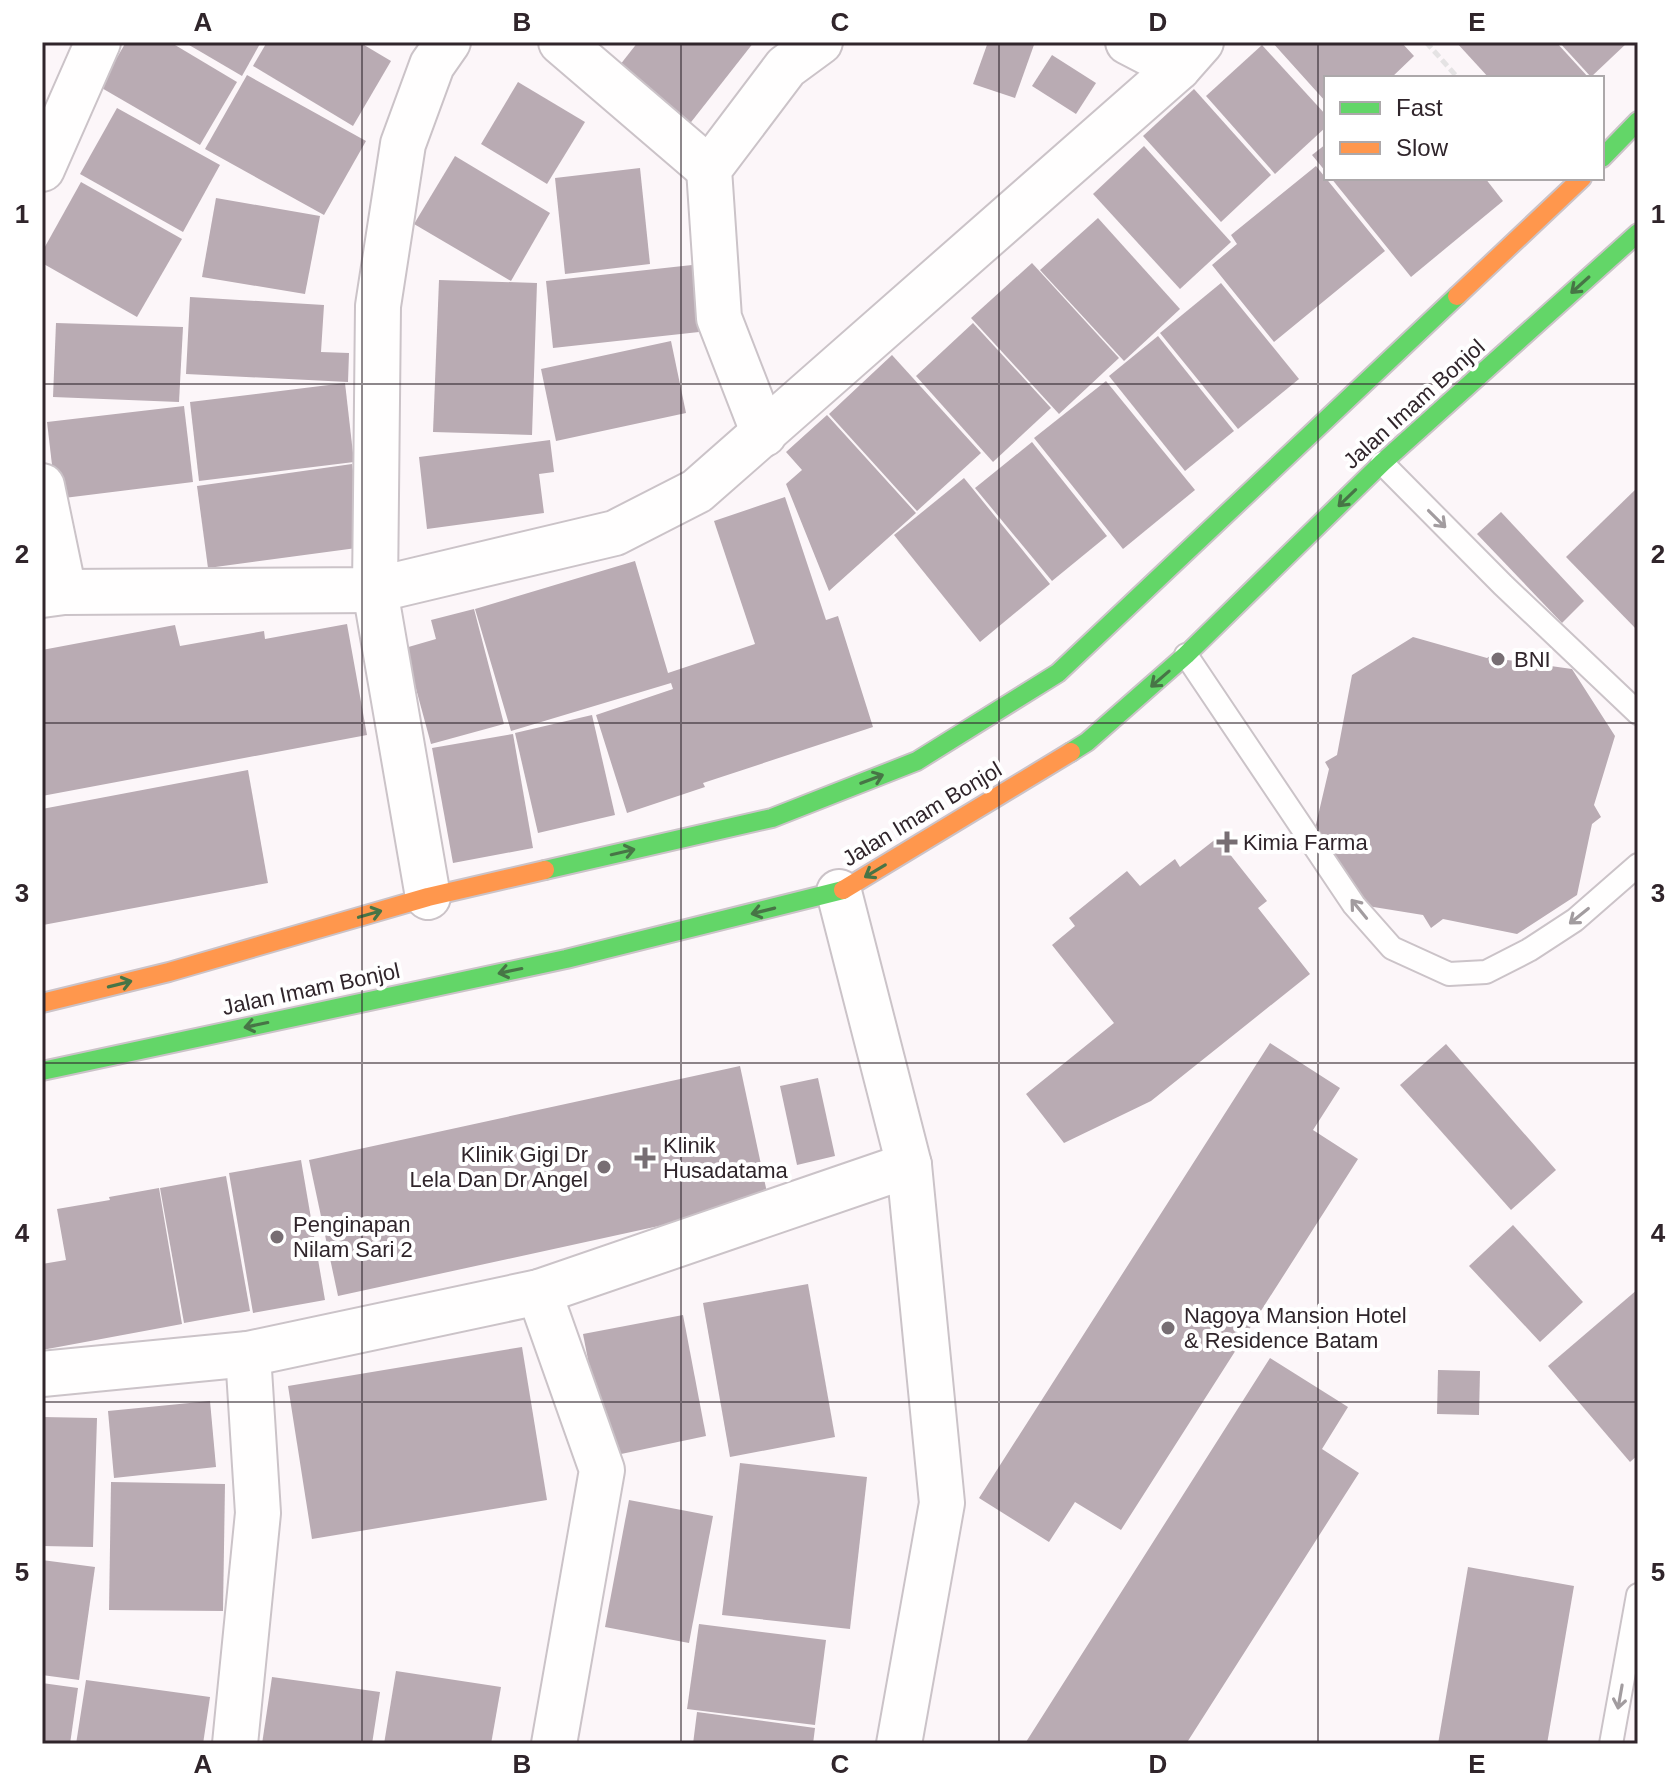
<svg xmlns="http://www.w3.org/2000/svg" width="1680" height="1786" font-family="Helvetica,sans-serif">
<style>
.building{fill:#b9abb3}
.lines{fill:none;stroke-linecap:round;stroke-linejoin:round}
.lane-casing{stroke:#cbc3c8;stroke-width:26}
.street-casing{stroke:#cbc3c8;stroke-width:48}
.fast-casing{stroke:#cbc3c8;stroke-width:22}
.slow-casing{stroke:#cbc3c8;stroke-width:22}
.path{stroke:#e5e3e4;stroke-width:5;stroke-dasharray:8 4;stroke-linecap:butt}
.lane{stroke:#fffefe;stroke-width:22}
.street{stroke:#fffefe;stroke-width:44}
.fast{stroke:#63d668;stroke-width:18}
.slow{stroke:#ff974d;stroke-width:18}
.oneway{stroke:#477546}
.oneway2{stroke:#a29c9f}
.grid{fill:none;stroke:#30252b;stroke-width:2;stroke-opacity:0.55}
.poi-dot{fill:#776e73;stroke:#fff;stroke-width:3}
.labels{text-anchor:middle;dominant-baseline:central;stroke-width:8;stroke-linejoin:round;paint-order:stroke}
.street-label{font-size:22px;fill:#30252b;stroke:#fff}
.poi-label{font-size:22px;fill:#30252b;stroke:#fff;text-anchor:start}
.neatline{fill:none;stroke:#30252b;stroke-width:3}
.grid-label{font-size:26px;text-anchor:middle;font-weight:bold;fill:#30252b}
</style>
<rect width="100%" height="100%" fill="#fcf6f9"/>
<g class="building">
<path d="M 126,42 L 170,42 L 237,82 L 200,145 L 100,87 Z"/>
<path d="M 184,42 L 261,42 L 242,76 Z"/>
<path d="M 267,42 L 359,42 L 391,61 L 353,126 L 253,66 Z"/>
<path d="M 638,42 L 754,42 L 688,126 L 616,70 Z"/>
<path d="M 988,42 L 1035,42 L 1015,98 L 973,84 Z"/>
<path d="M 1272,42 L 1401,42 L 1414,56 L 1391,78 L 1326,78 L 1326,102 Z"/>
<path d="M 1456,42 L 1556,42 L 1589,78 L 1489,78 Z"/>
<path d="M 1559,42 L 1628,42 L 1591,77 Z"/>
<path d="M 1262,45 L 1326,115 L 1326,127 L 1275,174 L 1206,96 Z"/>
<path d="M 1052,55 L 1096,83 L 1076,114 L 1032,86 Z"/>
<path d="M 247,75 L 366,141 L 324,215 L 205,149 Z"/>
<path d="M 518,82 L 585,122 L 547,184 L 481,144 Z"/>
<path d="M 1194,89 L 1271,175 L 1221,222 L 1143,136 Z"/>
<path d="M 117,108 L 220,165 L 183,232 L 80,174 Z"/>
<path d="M 1326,144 L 1326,172 L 1312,155 Z"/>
<path d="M 1144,146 L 1231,242 L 1180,289 L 1093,194 Z"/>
<path d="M 455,156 L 550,213 L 511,281 L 414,224 Z"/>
<path d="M 1316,166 L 1385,251 L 1274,342 L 1212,265 L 1237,244 L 1231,235 Z"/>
<path d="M 640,168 L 650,264 L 565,274 L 555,178 Z"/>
<path d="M 1331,178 L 1485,178 L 1503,201 L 1411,277 Z"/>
<path d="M 81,182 L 182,239 L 137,317 L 42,263 L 42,252 Z"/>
<path d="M 216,198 L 320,216 L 305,294 L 202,277 Z"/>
<path d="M 1098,218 L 1180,309 L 1124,361 L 1040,270 Z"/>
<path d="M 1032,263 L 1119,358 L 1059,414 L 971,318 Z"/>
<path d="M 692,265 L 699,332 L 553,348 L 546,281 Z"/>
<path d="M 439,280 L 537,283 L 532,435 L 433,432 Z"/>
<path d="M 1221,283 L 1299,379 L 1238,429 L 1160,333 Z"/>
<path d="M 190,297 L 324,305 L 321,352 L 349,353 L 348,382 L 186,374 Z"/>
<path d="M 56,323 L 183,327 L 179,402 L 53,397 Z"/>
<path d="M 973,323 L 1051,408 L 993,462 L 916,376 Z"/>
<path d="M 1158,336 L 1234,431 L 1185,471 L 1109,376 Z"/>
<path d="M 671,341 L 686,413 L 556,441 L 541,369 Z"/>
<path d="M 892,355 L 981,453 L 917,511 L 829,414 Z"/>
<path d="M 1106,381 L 1195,490 L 1123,549 L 1034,438 Z"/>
<path d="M 345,383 L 354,462 L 199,481 L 190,402 Z"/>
<path d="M 184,406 L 193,482 L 56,499 L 47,422 Z"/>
<path d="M 827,415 L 916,513 L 829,591 L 786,484 L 802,470 L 786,452 Z"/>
<path d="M 550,440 L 554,472 L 539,474 L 544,513 L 427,529 L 419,457 Z"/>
<path d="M 1032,442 L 1107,536 L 1052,581 L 975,488 Z"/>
<path d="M 352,464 L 364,547 L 208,568 L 197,486 Z"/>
<path d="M 964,478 L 1050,584 L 980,642 L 894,535 Z"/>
<path d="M 1638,487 L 1638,631 L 1566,557 Z"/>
<path d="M 785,497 L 826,620 L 838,616 L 873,727 L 703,783 L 705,787 L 627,813 L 596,715 L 673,689 L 671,683 L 511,731 L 475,609 L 635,561 L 668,673 L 755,644 L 714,521 Z"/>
<path d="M 1501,512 L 1584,601 L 1562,623 L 1477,534 Z"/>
<path d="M 474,609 L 504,724 L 431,744 L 405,648 L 436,639 L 431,620 Z"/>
<path d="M 347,624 L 367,735 L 42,796 L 42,650 L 175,625 L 180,646 L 264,631 L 265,639 Z"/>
<path d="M 1413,637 L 1487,658 L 1496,652 L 1500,659 L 1572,669 L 1615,736 L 1594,805 L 1601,817 L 1592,824 L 1577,895 L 1517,934 L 1443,919 L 1431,928 L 1423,915 L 1355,904 L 1313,837 L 1329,769 L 1325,762 L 1337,755 L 1352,675 Z"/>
<path d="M 592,715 L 615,815 L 538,833 L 515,733 Z"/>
<path d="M 513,734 L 533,848 L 453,863 L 432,748 Z"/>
<path d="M 248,770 L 268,883 L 43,925 L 42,809 Z"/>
<path d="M 1217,838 L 1267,901 L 1258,908 L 1310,974 L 1151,1101 L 1064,1143 L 1026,1094 L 1114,1023 L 1052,945 L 1075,926 L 1069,918 L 1127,871 L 1140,886 L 1175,859 L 1180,867 Z"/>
<path d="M 1270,1043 L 1340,1088 L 1313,1130 L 1358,1159 L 1121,1530 L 1075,1502 L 1049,1542 L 979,1498 Z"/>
<path d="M 1446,1044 L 1556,1170 L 1511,1210 L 1400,1085 Z"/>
<path d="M 740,1066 L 769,1202 L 338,1296 L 309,1160 Z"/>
<path d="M 818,1078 L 835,1156 L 797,1165 L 780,1086 Z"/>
<path d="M 301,1160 L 325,1300 L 253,1313 L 229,1173 Z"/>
<path d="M 226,1176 L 250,1311 L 184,1323 L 160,1188 Z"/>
<path d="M 159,1188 L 182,1324 L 42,1350 L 42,1264 L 66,1260 L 57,1209 L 110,1200 L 109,1197 Z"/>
<path d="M 1513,1225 L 1583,1302 L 1540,1342 L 1469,1266 Z"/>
<path d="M 808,1284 L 835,1437 L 730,1457 L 703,1303 Z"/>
<path d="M 1638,1289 L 1638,1455 L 1630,1462 L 1548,1366 Z"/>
<path d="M 683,1315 L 706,1436 L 607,1457 L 583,1334 Z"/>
<path d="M 522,1347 L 547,1500 L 312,1539 L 288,1386 Z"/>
<path d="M 1270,1358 L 1348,1407 L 1322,1449 L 1359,1473 L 1186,1744 L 1029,1744 L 1026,1742 Z"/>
<path d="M 1438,1370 L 1480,1371 L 1479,1415 L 1437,1414 Z"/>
<path d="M 210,1401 L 216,1467 L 114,1478 L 108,1411 Z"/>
<path d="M 42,1417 L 97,1418 L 93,1547 L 42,1546 Z"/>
<path d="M 740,1463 L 867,1477 L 850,1629 L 722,1615 Z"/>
<path d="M 111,1482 L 225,1484 L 223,1611 L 109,1610 Z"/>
<path d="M 629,1500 L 713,1516 L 689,1643 L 605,1627 Z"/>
<path d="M 42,1560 L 95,1567 L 79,1680 L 42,1675 Z"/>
<path d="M 1468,1567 L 1574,1586 L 1547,1744 L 1438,1744 Z"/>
<path d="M 699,1624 L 826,1640 L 815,1725 L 687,1709 Z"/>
<path d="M 396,1671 L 501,1687 L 491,1744 L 384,1744 Z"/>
<path d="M 272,1677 L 380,1692 L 372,1744 L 262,1744 Z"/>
<path d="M 86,1680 L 210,1697 L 203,1744 L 76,1744 Z"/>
<path d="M 42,1683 L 78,1688 L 70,1744 L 42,1744 Z"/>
<path d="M 697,1712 L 815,1728 L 813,1744 L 693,1744 Z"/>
</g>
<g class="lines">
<g class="lane-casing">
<g id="lane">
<path d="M 1382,463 L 1503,585 L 1638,713"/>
<path d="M 1186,655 L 1354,905 L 1392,948 L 1449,974 L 1486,972 L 1529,950 L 1575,920 L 1638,865"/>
<path d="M 1611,1744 L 1638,1595"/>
</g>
</g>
<g class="street-casing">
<g id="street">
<path d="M 561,42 L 709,169"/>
<path d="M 1128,42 L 1178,68"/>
<path d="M 42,169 L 98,42"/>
<path d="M 764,434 L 719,318 L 709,169 L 786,67 L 820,42"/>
<path d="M 42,486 L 64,592"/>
<path d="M 42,595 L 64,592 L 375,590 L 615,533 L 697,491 L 1178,68 L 1201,42"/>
<path d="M 839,892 L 909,1165 L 942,1503 L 899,1744"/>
<path d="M 428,897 L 375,590 L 378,306 L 403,144 L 432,65 L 448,42"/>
<path d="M 539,1292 L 602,1470 L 554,1744"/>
<path d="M 42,1374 L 248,1354 L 539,1292 L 909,1165"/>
<path d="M 235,1744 L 258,1513 L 248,1354"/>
</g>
</g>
<g class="fast-casing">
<g id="fast">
<path d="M 1602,158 L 1638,121"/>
<path d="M 1071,752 L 1087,742 L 1186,655 L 1382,463 L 1638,233"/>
<path d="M 545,870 L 772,818 L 917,761 L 1058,673 L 1457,296"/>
<path d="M 42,1071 L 566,959 L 843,890"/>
</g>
</g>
<g class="slow-casing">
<g id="slow">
<path d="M 1457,296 L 1582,178"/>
<path d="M 843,890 L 1071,752"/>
<path d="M 42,1003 L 169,972 L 428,897 L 545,870"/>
</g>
</g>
<path class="path" d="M 1426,42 L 1458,78"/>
<use href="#lane" class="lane"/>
<use href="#street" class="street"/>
<use href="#fast" class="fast"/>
<use href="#slow" class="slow"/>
</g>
<defs><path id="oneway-shaft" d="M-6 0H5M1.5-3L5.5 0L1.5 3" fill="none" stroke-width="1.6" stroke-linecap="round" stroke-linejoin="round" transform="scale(2)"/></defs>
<g class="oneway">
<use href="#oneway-shaft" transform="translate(1580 285) rotate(138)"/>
<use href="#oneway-shaft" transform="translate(1347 498) rotate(136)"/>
<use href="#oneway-shaft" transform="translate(1160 679) rotate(139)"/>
<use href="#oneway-shaft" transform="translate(872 779) rotate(-21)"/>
<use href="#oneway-shaft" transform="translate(623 852) rotate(-13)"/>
<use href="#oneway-shaft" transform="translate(875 871) rotate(149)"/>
<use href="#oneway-shaft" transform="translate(763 911) rotate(166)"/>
<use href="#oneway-shaft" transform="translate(370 914) rotate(-16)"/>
<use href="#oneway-shaft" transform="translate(510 971) rotate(168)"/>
<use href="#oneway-shaft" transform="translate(120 984) rotate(-14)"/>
<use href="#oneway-shaft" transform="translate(256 1025) rotate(168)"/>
</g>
<g class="oneway2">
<use href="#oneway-shaft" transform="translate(1437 519) rotate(45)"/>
<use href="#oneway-shaft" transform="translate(1359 909) rotate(-129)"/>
<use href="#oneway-shaft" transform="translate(1579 916) rotate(141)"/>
<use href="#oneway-shaft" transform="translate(1620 1697) rotate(100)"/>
</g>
<path class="grid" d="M 362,42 L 362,1744M 681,42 L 681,1744M 999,42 L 999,1744M 1318,42 L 1318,1744M 42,384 L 1638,384M 42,723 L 1638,723M 42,1063 L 1638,1063M 42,1402 L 1638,1402"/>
<g class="poi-dot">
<circle cx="1498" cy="659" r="8"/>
<path d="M1223 830h8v8h8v8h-8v8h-8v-8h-8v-8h8z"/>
<path d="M641 1146h8v8h8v8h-8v8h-8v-8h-8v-8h8z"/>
<circle cx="604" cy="1167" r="8"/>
<circle cx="277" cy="1237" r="8"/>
<circle cx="1168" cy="1328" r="8"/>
</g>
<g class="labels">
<g class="street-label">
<text transform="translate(1414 404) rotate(-42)">Jalan Imam Bonjol</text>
<text transform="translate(922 814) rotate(-31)">Jalan Imam Bonjol</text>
<text transform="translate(311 989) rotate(-12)">Jalan Imam Bonjol</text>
</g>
<g class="poi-label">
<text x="1514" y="659">BNI</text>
<text x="1243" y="842">Kimia Farma</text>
<text x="663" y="1145">Klinik<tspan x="663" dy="25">Husadatama</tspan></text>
<text x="588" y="1154" text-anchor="end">Klinik Gigi Dr<tspan x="588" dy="25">Lela Dan Dr Angel</tspan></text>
<text x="293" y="1224">Penginapan<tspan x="293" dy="25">Nilam Sari 2</tspan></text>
<text x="1184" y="1315">Nagoya Mansion Hotel<tspan x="1184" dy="25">&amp; Residence Batam</tspan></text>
</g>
</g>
<rect width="1680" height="1786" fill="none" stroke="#ffffff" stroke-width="88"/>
<rect x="1324" y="76" width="280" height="104" fill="#ffffff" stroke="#aca8aa" stroke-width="2"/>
<rect x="1340" y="102" width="40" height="12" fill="#63d668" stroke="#aca8aa" stroke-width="2"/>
<text x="1396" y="116" font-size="24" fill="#30252b">Fast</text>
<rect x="1340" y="142" width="40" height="12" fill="#ff974d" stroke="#aca8aa" stroke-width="2"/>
<text x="1396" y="156" font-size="24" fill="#30252b">Slow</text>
<rect x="44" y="44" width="1592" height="1698" class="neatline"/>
<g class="grid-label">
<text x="203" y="31">A</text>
<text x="522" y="31">B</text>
<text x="840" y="31">C</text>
<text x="1158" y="31">D</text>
<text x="1477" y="31">E</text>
<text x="22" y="223">1</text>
<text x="1658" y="223">1</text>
<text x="22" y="563">2</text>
<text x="1658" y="563">2</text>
<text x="22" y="902">3</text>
<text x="1658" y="902">3</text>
<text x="22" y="1242">4</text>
<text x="1658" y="1242">4</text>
<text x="22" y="1581">5</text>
<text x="1658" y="1581">5</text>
<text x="203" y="1773">A</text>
<text x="522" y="1773">B</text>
<text x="840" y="1773">C</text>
<text x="1158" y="1773">D</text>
<text x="1477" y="1773">E</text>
</g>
</svg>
